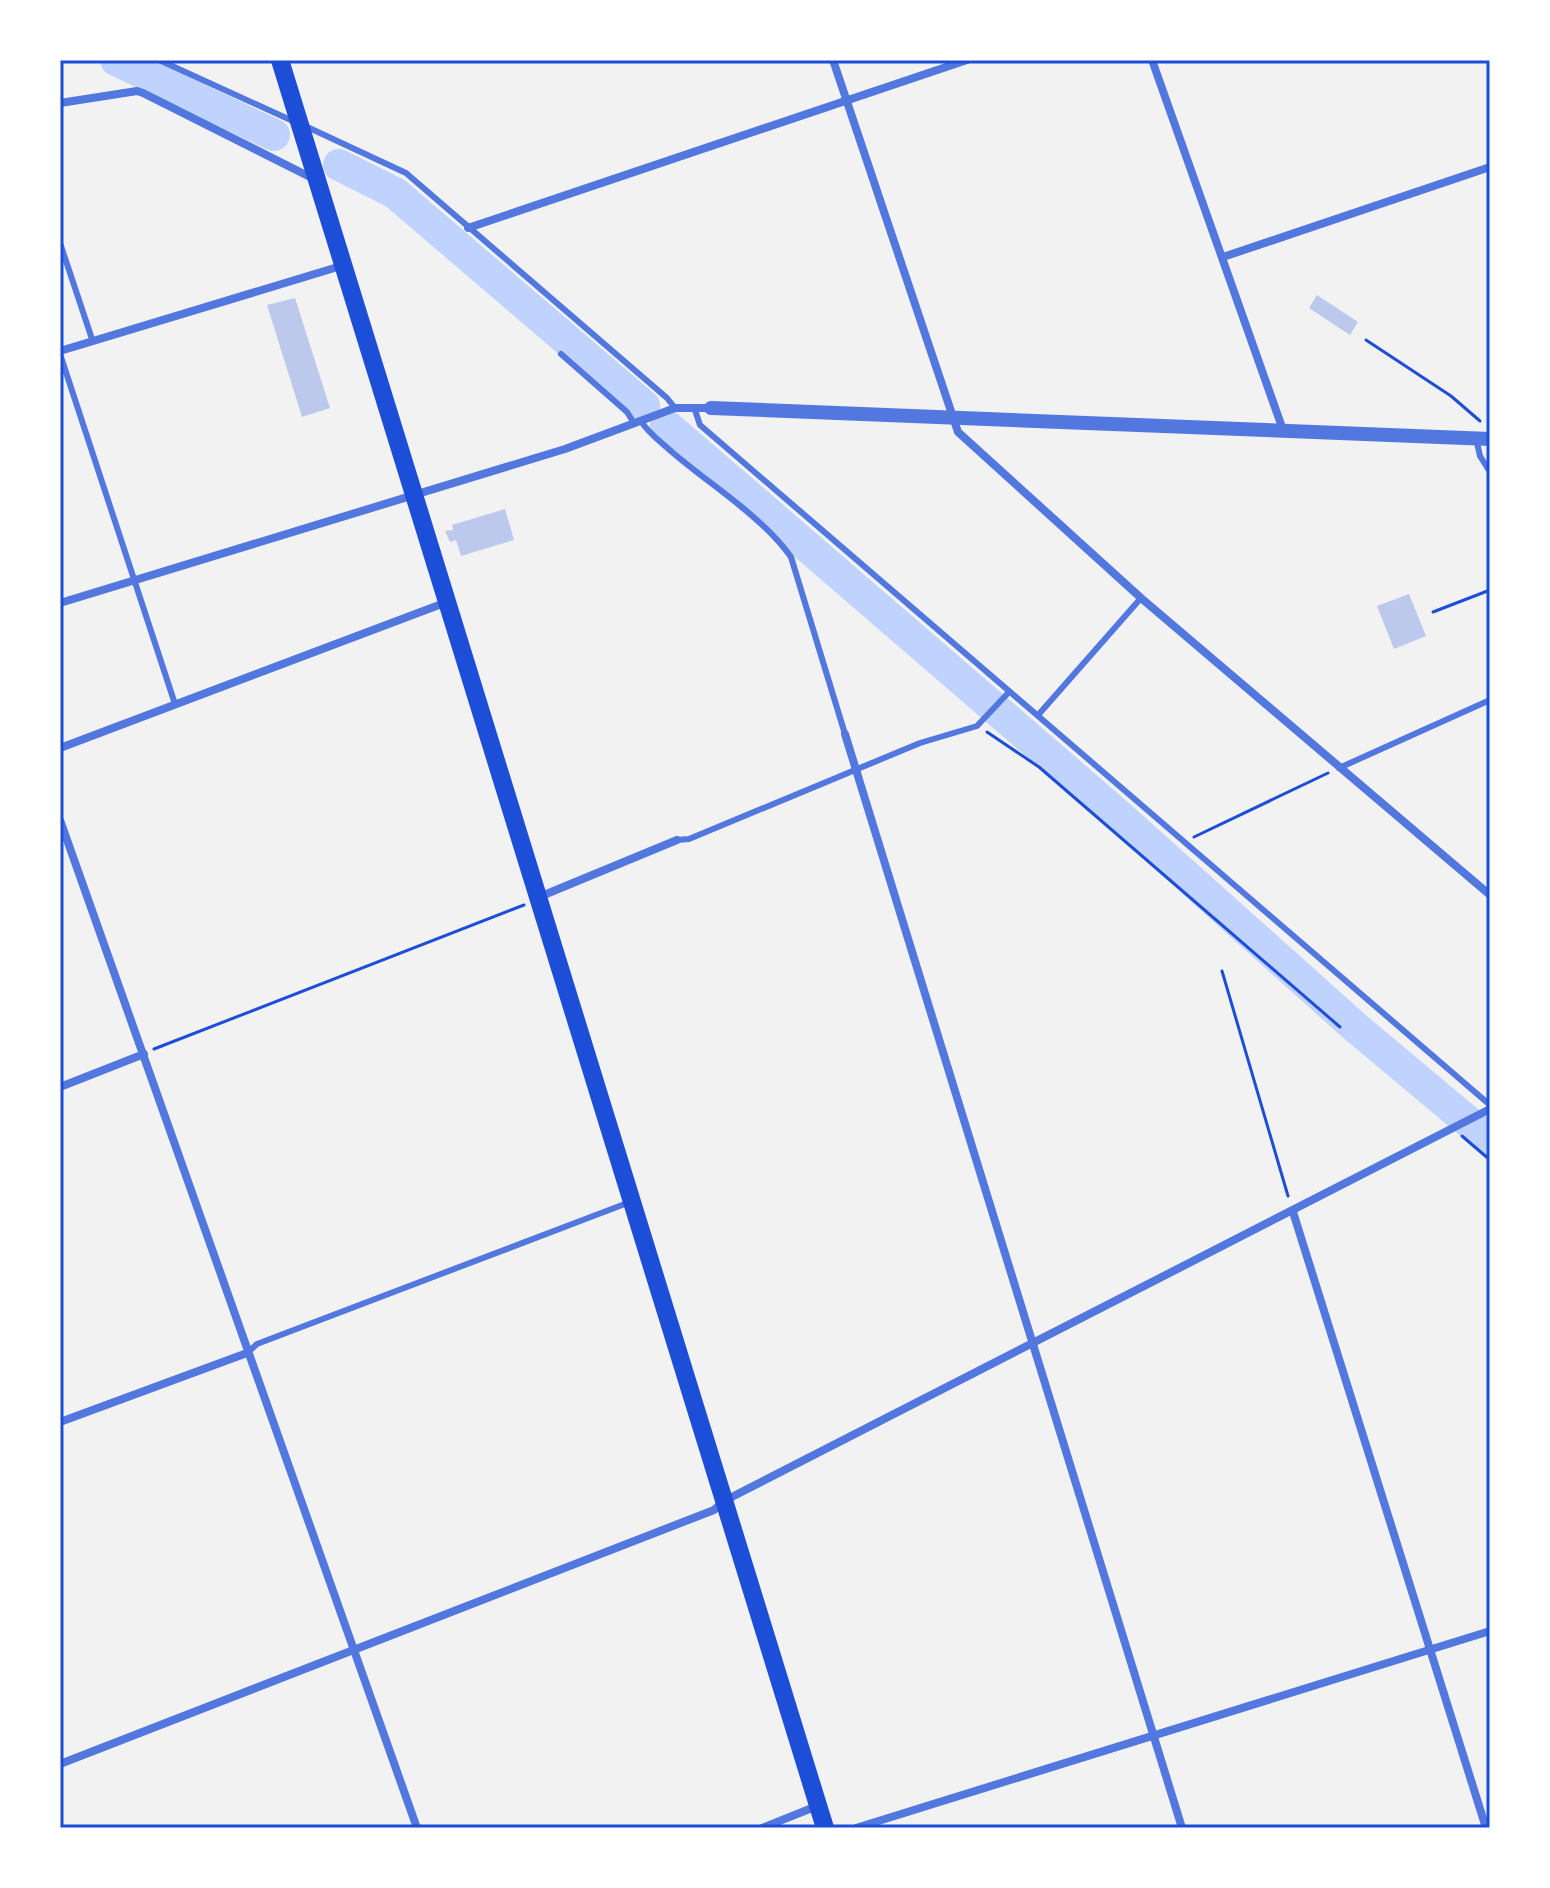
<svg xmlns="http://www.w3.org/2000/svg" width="1550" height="1888" font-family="Helvetica,sans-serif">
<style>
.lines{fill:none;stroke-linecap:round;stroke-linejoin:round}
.stream{stroke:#bfd3fe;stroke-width:5}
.river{stroke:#bfd3fe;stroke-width:32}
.building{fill:#bdc9ec}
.path{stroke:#1d4ed8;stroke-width:3}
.service{stroke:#5277de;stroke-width:6}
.minor{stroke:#5277de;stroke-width:8}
.tertiary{stroke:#5277de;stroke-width:14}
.primary{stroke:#1d4ed8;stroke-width:18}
.neatline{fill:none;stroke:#1d4ed8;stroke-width:3}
</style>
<rect width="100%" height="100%" fill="#f2f2f2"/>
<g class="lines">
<path class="stream" d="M 406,60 L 410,60"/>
<g class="river">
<path d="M 116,60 L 274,135"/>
<path d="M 339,165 L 395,193 L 644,406"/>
<path d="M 666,425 L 1115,812 L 1354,1026 L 1490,1140"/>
</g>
</g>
<g class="building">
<path d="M 1317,295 L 1358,322 L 1350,335 L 1309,308 Z"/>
<path d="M 295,298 L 330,408 L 302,417 L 267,305 Z"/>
<path d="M 505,509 L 514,540 L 461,556 L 456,540 L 450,542 L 445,531 L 453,530 L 452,525 Z"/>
<path d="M 1409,594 L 1426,636 L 1394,649 L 1377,606 Z"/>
</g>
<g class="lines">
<g class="path">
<path d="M 1366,340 L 1451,396 L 1480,421"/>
<path d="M 1433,612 L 1490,590"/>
<path d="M 987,732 L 1039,767 L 1340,1027"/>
<path d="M 1194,837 L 1328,773"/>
<path d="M 1222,971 L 1288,1196"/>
<path d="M 154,1049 L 524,905"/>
<path d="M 1462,1136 L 1490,1160"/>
</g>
<g class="service">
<path d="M 159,60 L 295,122"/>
<path d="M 305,126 L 406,173 L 667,398 L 675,408"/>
<path d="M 60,243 L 93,342"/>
<path d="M 60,354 L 175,704"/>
<path d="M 561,354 L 627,412 L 634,423"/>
<path d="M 694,407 L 700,425 L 1490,1105"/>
<path d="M 641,421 C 648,433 661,442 672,452 C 710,485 762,516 791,557 L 845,734"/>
<path d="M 1476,438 L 1480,456 L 1490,472"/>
<path d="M 1039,714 L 1141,598"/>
<path d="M 1339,768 L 1490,700"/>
<path d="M 677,840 L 689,839 L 920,743 L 977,726 L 1009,692"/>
<path d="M 247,1353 L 257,1344 L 630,1202"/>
</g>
<g class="minor">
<path d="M 833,60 L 958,432 L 1141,598 L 1490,895"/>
<path d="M 1152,60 L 1283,430"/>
<path d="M 60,103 L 137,91 L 143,93 L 316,180"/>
<path d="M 468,228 L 967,60"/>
<path d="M 1223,257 L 1490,167"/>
<path d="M 60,351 L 341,266"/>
<path d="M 60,603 L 565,449 L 675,408 L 711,408"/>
<path d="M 845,734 L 1182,1828"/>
<path d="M 60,748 L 447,602"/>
<path d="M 60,820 L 417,1828"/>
<path d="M 539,897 L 677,840"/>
<path d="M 60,1087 L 144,1054"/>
<path d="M 1293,1212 L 1486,1828"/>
<path d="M 60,1422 L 247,1353"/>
<path d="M 60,1764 L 714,1510 L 724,1501 L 1490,1109"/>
<path d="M 762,1828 L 817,1806"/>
<path d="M 856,1828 L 1490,1631"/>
</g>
<path class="tertiary" d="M 711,408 L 1490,439"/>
<path class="primary" d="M 280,60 L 825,1828"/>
</g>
<rect width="1550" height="1888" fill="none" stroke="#ffffff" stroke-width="124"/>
<rect x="62" y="62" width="1426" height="1764" class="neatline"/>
</svg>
